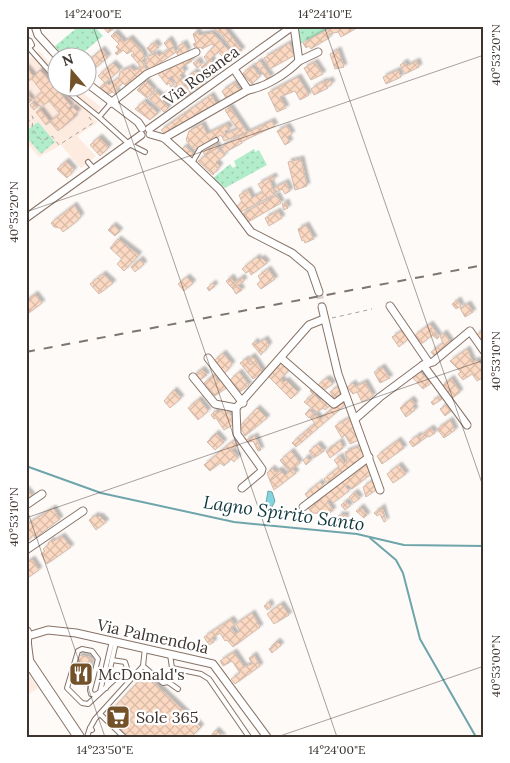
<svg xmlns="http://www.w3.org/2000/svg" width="510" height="763" font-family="Lora,serif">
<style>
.built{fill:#fdebe0}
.grass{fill:url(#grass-dots)}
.water{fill:#82d5df;stroke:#6da5aa}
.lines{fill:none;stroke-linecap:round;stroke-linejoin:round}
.stream{stroke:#6da5aa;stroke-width:2}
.building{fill:url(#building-cross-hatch);stroke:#d2bcaf;filter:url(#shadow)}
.minor-tunnel{stroke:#d7d2cf;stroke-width:7;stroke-dasharray:7 3.5;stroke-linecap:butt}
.service-casing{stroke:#877367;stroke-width:6}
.minor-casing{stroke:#877367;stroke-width:9}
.secondary-casing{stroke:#877367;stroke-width:12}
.path{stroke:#a8a19e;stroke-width:1;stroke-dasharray:4 4;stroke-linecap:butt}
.service{stroke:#fff;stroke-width:4}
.minor{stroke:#fff;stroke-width:7}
.secondary{stroke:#fff;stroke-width:10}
.rail{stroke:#7c7570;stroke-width:2;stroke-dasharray:9 9;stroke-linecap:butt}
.ticks{fill:none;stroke:#3d342f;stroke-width:1;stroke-opacity:0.45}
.labels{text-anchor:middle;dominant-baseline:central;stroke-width:4.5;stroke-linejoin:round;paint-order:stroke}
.street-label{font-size:16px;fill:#3d342f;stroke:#fff}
.poi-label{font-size:16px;fill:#3d342f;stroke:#fff;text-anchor:start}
.water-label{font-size:18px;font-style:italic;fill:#0e373b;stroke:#fff}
.neatline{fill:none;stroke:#3d342f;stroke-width:2}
.ticks-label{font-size:12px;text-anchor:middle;fill:#3d342f}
</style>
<defs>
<pattern id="grass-dots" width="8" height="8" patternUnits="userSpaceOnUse" patternTransform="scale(1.25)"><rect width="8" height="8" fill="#b2edcb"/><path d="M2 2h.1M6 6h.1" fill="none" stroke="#9accaf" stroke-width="1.8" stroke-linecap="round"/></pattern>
<pattern id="building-cross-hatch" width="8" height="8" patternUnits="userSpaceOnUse" patternTransform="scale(1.25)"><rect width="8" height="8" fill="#fcd9c3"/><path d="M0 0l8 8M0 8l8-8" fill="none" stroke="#d9bba8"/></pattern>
<filter id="shadow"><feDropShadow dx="3" dy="-3" stdDeviation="1" flood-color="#0004"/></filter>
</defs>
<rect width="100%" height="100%" fill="#fefaf7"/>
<g class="built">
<path d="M 39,51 L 57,71 L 58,88 L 76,88 L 101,107 L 92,118 L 98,122 L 77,136 L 96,156 L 81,168 L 61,145 L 39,157 L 26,142 L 26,61 Z"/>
<path d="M 26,671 L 38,688 L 26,696 Z"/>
</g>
<g class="grass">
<path d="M 79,26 L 94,26 L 103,36 L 78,57 L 64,57 L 55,46 Z"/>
<path d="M 300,26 L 333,26 L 298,45 L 296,29 Z"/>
<path d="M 38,122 L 55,142 L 41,154 L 26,137 L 26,131 Z"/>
<path d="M 254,149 L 255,152 L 259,150 L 267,165 L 225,188 L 213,178 L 230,164 L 233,168 L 236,166 L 234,161 Z"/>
</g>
<path class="water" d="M 268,491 L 272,492 L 275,501 L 272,507 L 266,503 Z"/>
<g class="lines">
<g class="stream">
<path d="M 26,466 L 101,493 L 234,522 L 357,534 L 404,545 L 484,546"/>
<path d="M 370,538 L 396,560 L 403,573 L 420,639 L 476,737"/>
</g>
</g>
<g class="building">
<path d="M 99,26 L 110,26 L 113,29 L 108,33 L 102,26 Z"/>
<path d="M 213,26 L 223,26 L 242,50 L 236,55 L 220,32 L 218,34 Z"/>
<path d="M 334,26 L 353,26 L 355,29 L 341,37 L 338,32 L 329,34 L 329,38 L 317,45 L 311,49 L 309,46 L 306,48 L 303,43 Z"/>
<path d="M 197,31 L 199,35 L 213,33 L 232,54 L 225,59 L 218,52 L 211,59 L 215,66 L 219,63 L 222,68 L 211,78 L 201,67 L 208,62 L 204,57 L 214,46 L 212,44 L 202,49 L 201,47 L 196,49 L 193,44 L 196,43 L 193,34 Z"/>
<path d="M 115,32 L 124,42 L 130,38 L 142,51 L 145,58 L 142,61 L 147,71 L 126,86 L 123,83 L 115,90 L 118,93 L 116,95 L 113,92 L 108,94 L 100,87 L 106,82 L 109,85 L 119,77 L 120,72 L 131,67 L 134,71 L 141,67 L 131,55 L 134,53 L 132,51 L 127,54 L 123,50 L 117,55 L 115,53 L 119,50 L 116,47 L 119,44 L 111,36 Z"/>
<path d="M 169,39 L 174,47 L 169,50 L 164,43 Z"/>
<path d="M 155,42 L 159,47 L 151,53 L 147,48 Z"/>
<path d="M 184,43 L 188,51 L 179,57 L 176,52 L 180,50 L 178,46 Z"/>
<path d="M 289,43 L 295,55 L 270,69 L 264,58 Z"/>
<path d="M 173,47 L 176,52 L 150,70 L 145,63 L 148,56 L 157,53 L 159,56 Z"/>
<path d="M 102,49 L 108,57 L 93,70 L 88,61 Z"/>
<path d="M 338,50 L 344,67 L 335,69 L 330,54 Z"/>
<path d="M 190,57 L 192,61 L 182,67 L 185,72 L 180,75 L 191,93 L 186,97 L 181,90 L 172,97 L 168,92 L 177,85 L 172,76 L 169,78 L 174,84 L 171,87 L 169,83 L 167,85 L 158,74 Z"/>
<path d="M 198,60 L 201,65 L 197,68 L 193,63 Z"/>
<path d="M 260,61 L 271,77 L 267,79 L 255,64 Z"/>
<path d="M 417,61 L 419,67 L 405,74 L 400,65 L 405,62 L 407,66 Z"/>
<path d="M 315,62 L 323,74 L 311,80 L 304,68 Z"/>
<path d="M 113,63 L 120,70 L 105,83 L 98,76 Z"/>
<path d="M 252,66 L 260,76 L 252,84 L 242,74 Z"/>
<path d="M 26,67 L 34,77 L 26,83 Z"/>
<path d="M 40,70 L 71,106 L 68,109 L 69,110 L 73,107 L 78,112 L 73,115 L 75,117 L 58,131 L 50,122 L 60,114 L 49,101 L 41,107 L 34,99 L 42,92 L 32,79 Z"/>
<path d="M 398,70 L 401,77 L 386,84 L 383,77 Z"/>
<path d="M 195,71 L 204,84 L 196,90 L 187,77 Z"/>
<path d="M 298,77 L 309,95 L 300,100 L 295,91 L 280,97 L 286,108 L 277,112 L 268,93 Z"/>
<path d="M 58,79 L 58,88 L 64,88 L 59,91 L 53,83 Z"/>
<path d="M 330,80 L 332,84 L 327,87 L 325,82 Z"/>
<path d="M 146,81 L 154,90 L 147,98 L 137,90 Z"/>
<path d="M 324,81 L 328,88 L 314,95 L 311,89 Z"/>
<path d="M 235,82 L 241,92 L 227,100 L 222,91 Z"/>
<path d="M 155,91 L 162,97 L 164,94 L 170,98 L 167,102 L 164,99 L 163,101 L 169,107 L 164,112 L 149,98 Z"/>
<path d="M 26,93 L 32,100 L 29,103 L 26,100 Z"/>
<path d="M 211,95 L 218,106 L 166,135 L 161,130 Z"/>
<path d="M 144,101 L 158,113 L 150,120 L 135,109 Z"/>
<path d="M 33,102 L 37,107 L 34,110 L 30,105 Z"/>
<path d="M 230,107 L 247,132 L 224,141 L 221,135 L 194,150 L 186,140 L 189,131 L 202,124 L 207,134 L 227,124 L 230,129 L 225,131 L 226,134 L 237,129 L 225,110 Z"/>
<path d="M 40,109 L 50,122 L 46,125 L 36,112 Z"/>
<path d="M 272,121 L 275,126 L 241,142 L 238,137 Z"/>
<path d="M 287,126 L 292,134 L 287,137 L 290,142 L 285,145 L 277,131 Z"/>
<path d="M 99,137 L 109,147 L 100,156 L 90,145 Z"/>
<path d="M 238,137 L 242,143 L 224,153 L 221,147 Z"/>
<path d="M 216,144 L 218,147 L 205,155 L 203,152 Z"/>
<path d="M 185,146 L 196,156 L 192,159 L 181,150 Z"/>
<path d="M 217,148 L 225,155 L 216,162 L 220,166 L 213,175 L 198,161 Z"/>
<path d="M 301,159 L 307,186 L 295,190 L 288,162 Z"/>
<path d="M 66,161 L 74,170 L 67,178 L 57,169 Z"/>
<path d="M 273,176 L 275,179 L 270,181 L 275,194 L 241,212 L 237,206 L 242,202 L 239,195 L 248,190 L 252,198 L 263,192 L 258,184 Z"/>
<path d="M 286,182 L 290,191 L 285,194 L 282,189 L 277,192 L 274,188 Z"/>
<path d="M 277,195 L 281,203 L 248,222 L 242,214 Z"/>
<path d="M 286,202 L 288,208 L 284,210 L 282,204 Z"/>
<path d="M 74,205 L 81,216 L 76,222 L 63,232 L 60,228 L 54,227 L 51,223 Z"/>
<path d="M 278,211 L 282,218 L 269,226 L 265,218 Z"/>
<path d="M 113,225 L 120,231 L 115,236 L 108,230 Z"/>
<path d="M 306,225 L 314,239 L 305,243 L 304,240 L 302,241 L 298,229 Z"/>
<path d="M 118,239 L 139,255 L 124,271 L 117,264 L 122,259 L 110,248 Z"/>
<path d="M 257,257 L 259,260 L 262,258 L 267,263 L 251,275 L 249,271 L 246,273 L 242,269 Z"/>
<path d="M 140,259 L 144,264 L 135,272 L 131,267 Z"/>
<path d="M 268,269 L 275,279 L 261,289 L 257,284 L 261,281 L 258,276 Z"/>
<path d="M 103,274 L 113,283 L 99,294 L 90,284 Z"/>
<path d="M 187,277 L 193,283 L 184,291 L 178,284 Z"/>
<path d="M 231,277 L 234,282 L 230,286 L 226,281 Z"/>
<path d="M 242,277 L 244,281 L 233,289 L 230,286 Z"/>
<path d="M 213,283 L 215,286 L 209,291 L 207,288 Z"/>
<path d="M 238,285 L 242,290 L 236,294 L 233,289 Z"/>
<path d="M 35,294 L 42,303 L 26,315 L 26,301 Z"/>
<path d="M 458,300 L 461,306 L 456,309 L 452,304 Z"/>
<path d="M 468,304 L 473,312 L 465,317 L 460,308 Z"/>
<path d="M 430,324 L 436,332 L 420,345 L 414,336 Z"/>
<path d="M 403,330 L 408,339 L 399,347 L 392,337 Z"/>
<path d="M 484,330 L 484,346 L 476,335 Z"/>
<path d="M 436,332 L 439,337 L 437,339 L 432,335 Z"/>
<path d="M 444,333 L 452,344 L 435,357 L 431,352 L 443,343 L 440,336 Z"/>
<path d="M 265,339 L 269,345 L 261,355 L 252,344 L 255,341 L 257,344 Z"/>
<path d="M 467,349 L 473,362 L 477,360 L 484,367 L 484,377 L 477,381 L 472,374 L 463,380 L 458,374 L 461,372 L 450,361 Z"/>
<path d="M 223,353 L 232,364 L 224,374 L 214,361 Z"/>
<path d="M 252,356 L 256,361 L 250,365 L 247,360 Z"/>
<path d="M 246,359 L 250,365 L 256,361 L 263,372 L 253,379 L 240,363 Z"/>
<path d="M 282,362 L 290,368 L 281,379 L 284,382 L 286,380 L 298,392 L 291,399 L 269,377 Z"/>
<path d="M 382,367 L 390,378 L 380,383 L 374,372 Z"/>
<path d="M 202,369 L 207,375 L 204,377 L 200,373 L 196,376 L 194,375 Z"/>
<path d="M 239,372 L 249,385 L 240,392 L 230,380 Z"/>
<path d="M 420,372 L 431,383 L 423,389 L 413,378 Z"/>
<path d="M 200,373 L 204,377 L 199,381 L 196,376 Z"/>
<path d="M 215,374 L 217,381 L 219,379 L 226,388 L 215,396 L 204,383 Z"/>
<path d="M 451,378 L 460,392 L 451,399 L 442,386 Z"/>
<path d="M 325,379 L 328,379 L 333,384 L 321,392 L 317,386 Z"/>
<path d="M 365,382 L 373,396 L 362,402 L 357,392 L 353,394 L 347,387 L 353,383 L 355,387 Z"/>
<path d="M 338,386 L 341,397 L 336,401 L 330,392 Z"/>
<path d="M 313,388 L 318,393 L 315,395 L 320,400 L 324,397 L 331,405 L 325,410 L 323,408 L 317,412 L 304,402 L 313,394 L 310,391 Z"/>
<path d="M 174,390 L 181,398 L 170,408 L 164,401 Z"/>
<path d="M 440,396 L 442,399 L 433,405 L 431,402 Z"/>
<path d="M 199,399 L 208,411 L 198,420 L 188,408 Z"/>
<path d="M 411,399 L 415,404 L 413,406 L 415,410 L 406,417 L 400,408 Z"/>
<path d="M 342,400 L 345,405 L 311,434 L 307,430 L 315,423 L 310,418 L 315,413 L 320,419 Z"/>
<path d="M 447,404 L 452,410 L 445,416 L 440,409 Z"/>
<path d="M 226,408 L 236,423 L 224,430 L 216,418 L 214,419 L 211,415 L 215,411 L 218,413 Z"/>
<path d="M 257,408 L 267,418 L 245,436 L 240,426 Z"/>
<path d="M 310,409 L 313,413 L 309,418 L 305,414 Z"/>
<path d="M 349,418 L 359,440 L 350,444 L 345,435 L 342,438 L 335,426 Z"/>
<path d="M 450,420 L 455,430 L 444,438 L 437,429 Z"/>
<path d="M 431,428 L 435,433 L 429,437 L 425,432 Z"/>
<path d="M 307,430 L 311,434 L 296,447 L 292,443 Z"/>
<path d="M 425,432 L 428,436 L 421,441 L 419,437 Z"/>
<path d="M 216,433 L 224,442 L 215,450 L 207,442 Z"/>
<path d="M 418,435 L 421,441 L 413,447 L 409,442 Z"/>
<path d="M 255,436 L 261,450 L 258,451 L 253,441 L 246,443 L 246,440 Z"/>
<path d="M 234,440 L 238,445 L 232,450 L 238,457 L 234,462 L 231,459 L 224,466 L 220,463 L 210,471 L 204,465 Z"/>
<path d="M 398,440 L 404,448 L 382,464 L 377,456 Z"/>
<path d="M 340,441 L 343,448 L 330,458 L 326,451 Z"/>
<path d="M 318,444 L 324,451 L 314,458 L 309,451 Z"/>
<path d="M 361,446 L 365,458 L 353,463 L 354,465 L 329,485 L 324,479 L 339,467 L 334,460 L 340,456 L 344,463 L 347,461 L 345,452 Z"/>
<path d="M 291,451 L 300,463 L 291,470 L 282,459 Z"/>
<path d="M 307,457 L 310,461 L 306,465 L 303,460 Z"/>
<path d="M 282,459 L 291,470 L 289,472 L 280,460 Z"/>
<path d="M 367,463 L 371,474 L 352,489 L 348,485 L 346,487 L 349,491 L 333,503 L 330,500 L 327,501 L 333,510 L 329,514 L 312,513 L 308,508 Z"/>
<path d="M 399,465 L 406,474 L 393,483 L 387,474 Z"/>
<path d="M 272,468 L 275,472 L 280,470 L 282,472 L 270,481 L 267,473 Z"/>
<path d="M 293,469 L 296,473 L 274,490 L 270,481 L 282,472 L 285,475 Z"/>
<path d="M 373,480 L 376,490 L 366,497 L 363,487 Z"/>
<path d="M 320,482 L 323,485 L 309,499 L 305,494 Z"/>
<path d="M 26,489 L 32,496 L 26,500 Z"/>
<path d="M 355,492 L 360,498 L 354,503 L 349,497 Z"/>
<path d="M 346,501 L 350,506 L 345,510 L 341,505 Z"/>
<path d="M 361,507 L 367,515 L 364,518 L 356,511 Z"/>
<path d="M 382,507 L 386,521 L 384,522 L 380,514 L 377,516 L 374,513 Z"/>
<path d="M 53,508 L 60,519 L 35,538 L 33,535 L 26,543 L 26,525 Z"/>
<path d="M 96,515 L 97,517 L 100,516 L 106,522 L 96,530 L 89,520 Z"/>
<path d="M 339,515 L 346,515 L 345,520 L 338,519 Z"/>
<path d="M 62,536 L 71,547 L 47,564 L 41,554 L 45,551 L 43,549 L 49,544 L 48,543 L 51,540 L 52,542 Z"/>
<path d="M 32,559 L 39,570 L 26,579 L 26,563 Z"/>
<path d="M 269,602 L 271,607 L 267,610 L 264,606 Z"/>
<path d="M 281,604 L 289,615 L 274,624 L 267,614 Z"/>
<path d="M 252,613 L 260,627 L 233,647 L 227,640 L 225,641 L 220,633 L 212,638 L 214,642 L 209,645 L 204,637 L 231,619 L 235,625 L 231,627 L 235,634 L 240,631 L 236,624 Z"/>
<path d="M 277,641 L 281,645 L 272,653 L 269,649 Z"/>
<path d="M 234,652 L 244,667 L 252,664 L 249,658 L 254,655 L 260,666 L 235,684 L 231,679 L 240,673 L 232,661 L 223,666 L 220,661 Z"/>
<path d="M 79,655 L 92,658 L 85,686 L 72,683 Z"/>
<path d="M 145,674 L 201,727 L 191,737 L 129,737 L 106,716 Z"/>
<path d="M 216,730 L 223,737 L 210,737 Z"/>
</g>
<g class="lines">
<path class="minor-tunnel" d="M 319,292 L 322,307"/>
<g class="service-casing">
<g id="service">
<path d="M 26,39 L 30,41 L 32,45 L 26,49"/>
<path d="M 29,48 L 58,81"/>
<path d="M 63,88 L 99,117"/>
<path d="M 111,103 L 99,117 L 129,144 L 145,152"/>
<path d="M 88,162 L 94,169"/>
<path d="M 192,163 L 200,149 L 216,140"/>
<path d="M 112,641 L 100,692 L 95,695 L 91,694 L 90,690 L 98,659 L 92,651 L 82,649 L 78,651 L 67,688 L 82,703 L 88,704 L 127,668 L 125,662 L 112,660 L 116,642"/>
<path d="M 143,666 L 163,683 L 168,682 L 172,668 L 170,654"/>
<path d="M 172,668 L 201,674 L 209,679 L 249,737"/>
<path d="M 168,682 L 178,689"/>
<path d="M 106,688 L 112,660"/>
<path d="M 100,714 L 124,737"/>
<path d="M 90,728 L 95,719 L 143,666 L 145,648"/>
<path d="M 87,737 L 90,728 L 92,730"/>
</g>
</g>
<g class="minor-casing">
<g id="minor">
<path d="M 35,26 L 38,35 L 59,58"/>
<path d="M 299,61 L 318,52"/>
<path d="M 88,84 L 138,122 L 142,128"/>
<path d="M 248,90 C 266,87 286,74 299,61 L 294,26"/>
<path d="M 111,103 L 147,74 L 196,52"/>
<path d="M 149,129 L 293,26"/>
<path d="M 150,134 L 164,138 L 192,163 L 219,189 L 251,232 L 292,253 L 311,269 L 319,292"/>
<path d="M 164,138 L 248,90 L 234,69"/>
<path d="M 26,218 L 141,135"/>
<path d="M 390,306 L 429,363"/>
<path d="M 322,307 L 338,374 L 380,490"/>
<path d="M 208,358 L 243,403"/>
<path d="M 281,358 L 334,404 L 345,396"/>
<path d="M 423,365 L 467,425"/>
<path d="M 193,377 L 215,404 L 236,408 L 309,325 L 324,319"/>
<path d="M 236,408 L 237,434 L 262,469 L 261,472 L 242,488"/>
<path d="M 355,419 L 380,397 L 423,365 L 433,362 L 470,331 L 484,351"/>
<path d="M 26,505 L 42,494"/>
<path d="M 303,507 L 369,457"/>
<path d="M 26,550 L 83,511"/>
<path d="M 28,636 L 48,630 L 76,633 L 213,664 L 267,737"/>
</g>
</g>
<g class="secondary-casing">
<g id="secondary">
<path d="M 26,632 L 26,643"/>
<path d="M 26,644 L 28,660"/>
<path d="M 26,658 L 79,737"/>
</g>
</g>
<g class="path">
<path d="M 26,110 L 33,117 L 32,129 L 42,141 L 52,136 L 59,145 L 93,123 L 89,117"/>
<path d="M 26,122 L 32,120"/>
<path d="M 332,318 L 372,309"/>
</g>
<use href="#service" class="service"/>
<use href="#minor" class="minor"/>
<use href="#secondary" class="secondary"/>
<path class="rail" d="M 26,352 L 484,265"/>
</g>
<path class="ticks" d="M 93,26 L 337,737M 324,26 L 484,489M 26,212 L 484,55M 26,507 L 105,737M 26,518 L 484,360M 277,737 L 484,666"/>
<defs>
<g id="restaurant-square" transform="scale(1.25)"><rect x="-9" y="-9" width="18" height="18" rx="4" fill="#735129" stroke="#fff"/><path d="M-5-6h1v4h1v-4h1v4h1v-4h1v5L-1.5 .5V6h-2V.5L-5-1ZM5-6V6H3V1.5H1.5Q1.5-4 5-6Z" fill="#fff"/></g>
<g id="supermarket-square" transform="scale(1.25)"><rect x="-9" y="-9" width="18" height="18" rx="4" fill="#735129" stroke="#fff"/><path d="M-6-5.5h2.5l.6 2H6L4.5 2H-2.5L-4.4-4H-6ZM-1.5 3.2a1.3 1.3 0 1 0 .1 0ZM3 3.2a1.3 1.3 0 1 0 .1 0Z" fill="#fff"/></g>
</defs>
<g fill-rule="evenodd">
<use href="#restaurant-square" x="81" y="674"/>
<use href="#supermarket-square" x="118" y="717"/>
</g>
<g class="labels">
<g class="street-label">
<text transform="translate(201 75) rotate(-36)">Via Rosanea</text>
<text transform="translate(153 636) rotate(12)">Via Palmendola</text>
</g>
<g class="poi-label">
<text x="98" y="674">McDonald's</text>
<text x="136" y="717">Sole 365</text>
</g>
<g class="water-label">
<text transform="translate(284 513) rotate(8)">Lagno Spirito Santo</text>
</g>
</g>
<rect width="510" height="763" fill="none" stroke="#ffffff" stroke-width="55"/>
<g transform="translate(72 72) rotate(341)"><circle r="24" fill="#ffffff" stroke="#b1aeac"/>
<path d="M0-4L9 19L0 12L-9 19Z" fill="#735129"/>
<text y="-8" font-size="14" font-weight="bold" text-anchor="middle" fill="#3d342f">N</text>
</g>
<rect x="28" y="28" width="454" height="708" class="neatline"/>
<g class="ticks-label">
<text x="93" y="18">14°24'00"E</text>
<text x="325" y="18">14°24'10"E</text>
<text transform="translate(496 55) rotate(-90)" y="4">40°53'20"N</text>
<text transform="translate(14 212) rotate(-90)" y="4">40°53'20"N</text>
<text transform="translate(496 361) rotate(-90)" y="4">40°53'10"N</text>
<text transform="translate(14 517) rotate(-90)" y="4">40°53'10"N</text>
<text transform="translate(496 666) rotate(-90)" y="4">40°53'00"N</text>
<text x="105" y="754">14°23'50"E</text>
<text x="337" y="754">14°24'00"E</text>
</g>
</svg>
